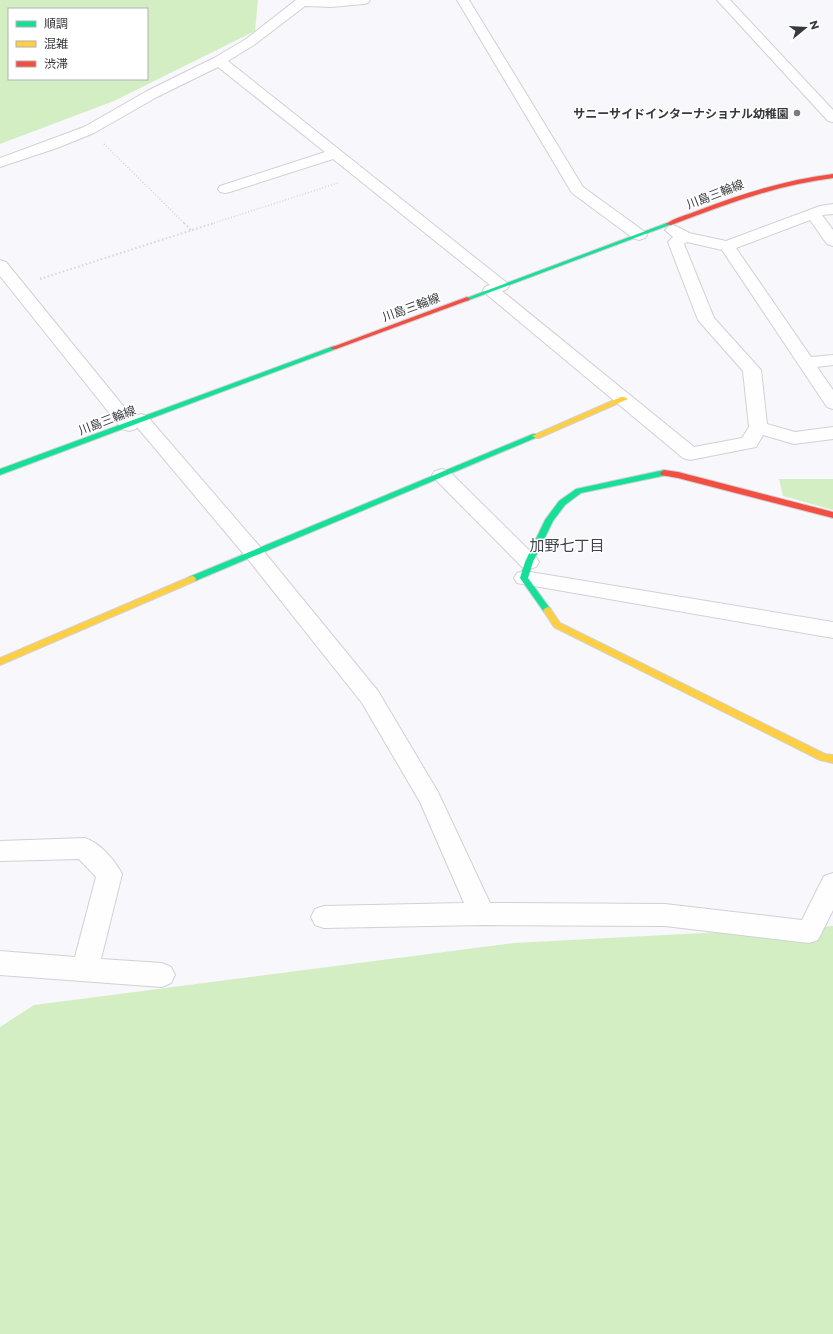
<svg xmlns="http://www.w3.org/2000/svg" width="833" height="1334" font-family="Montserrat,'Noto Sans JP',sans-serif">
<style>
.green{fill:#d4eec4;fill-rule:evenodd}
.lines{fill:none;stroke-linecap:round;stroke-linejoin:round}
.street-casing{stroke:#d1d1d5;stroke-width:2}
.fast-casing{stroke:#d1d1d5;stroke-width:2}
.slow-casing{stroke:#d1d1d5;stroke-width:2}
.jam-casing{stroke:#d1d1d5;stroke-width:2}
.path-far1{stroke:#d6d6d8;stroke-width:1.5;stroke-dasharray:1 2;stroke-linecap:butt}
.path{stroke:#d6d6d8;stroke-width:2;stroke-dasharray:1.5 2.5;stroke-linecap:butt}
.street{fill:#fefeff;fill-rule:evenodd}
.fast{fill:#16e098;fill-rule:evenodd}
.slow{fill:#ffcf43;fill-rule:evenodd}
.jam{fill:#f24e42;fill-rule:evenodd}
.poi-dot{fill:#7b7b7f;stroke:#fff;stroke-width:1.5}
.labels{text-anchor:middle;dominant-baseline:central;stroke-width:3;stroke-linejoin:round;paint-order:stroke}
.far-poi-label{font-size:12px;font-weight:bold;fill:#37383c;stroke:#fff;text-anchor:end}
.far-street-label{font-size:12px;fill:#37383c;stroke:#fff}
.neighbourhood-label{font-size:15px;fill:#42434c;stroke:#fff}
</style>
<rect width="100%" height="100%" fill="#f8f8fc"/>
<g class="green">
<path d="M 0,0 L 258,0 L 255,31 L 114,101 L 0,144 ZM 9,9 L 147,9 L 147,79 L 9,79 Z"/>
<path d="M 779,479 L 833,479 L 833,510 L 783,496 Z"/>
<path d="M 833,926 L 833,1334 L 0,1334 L 0,1027 L 34,1005 L 513,943 Z"/>
</g>
<g class="lines">
<g class="street-casing">
<g id="street">
<path d="M 296,0 L 370,0 L 368,3 L 364,4 L 331,7 L 305,6 L 254,45 L 228,61 L 507,283 L 509,286 L 507,289 L 502,291 L 694,447 L 742,438 L 749,427 L 743,371 L 698,320 L 668,242 L 673,237 L 665,230 L 668,227 L 673,225 L 678,227 L 689,233 L 726,241 L 820,206 L 833,204 L 833,214 L 822,215 L 833,230 L 833,246 L 827,244 L 810,220 L 736,248 L 811,357 L 833,355 L 833,365 L 817,367 L 833,390 L 833,409 L 827,407 L 722,250 L 687,242 L 684,244 L 714,318 L 761,370 L 767,424 L 795,432 L 833,427 L 833,439 L 794,444 L 763,435 L 756,447 L 690,460 L 683,458 L 485,293 L 483,290 L 485,287 L 490,285 L 333,159 L 230,192 L 225,193 L 220,192 L 218,189 L 220,186 L 325,152 L 218,67 L 157,97 L 94,133 L 57,148 L 0,167 L 0,158 L 84,127 L 147,91 L 214,58 L 246,39 Z"/>
<path d="M 457,0 L 469,0 L 583,187 L 645,232 L 647,235 L 645,238 L 639,240 L 633,238 L 572,193 Z"/>
<path d="M 717,0 L 730,0 L 833,110 L 833,122 L 828,121 Z"/>
<path d="M 0,260 L 6,262 L 133,418 L 135,416 L 141,414 L 147,416 L 261,548 L 378,691 L 438,792 L 490,903 L 665,904 L 802,920 L 824,876 L 833,873 L 833,910 L 818,940 L 809,943 L 665,926 L 482,925 L 324,928 L 315,925 L 311,917 L 315,909 L 324,906 L 464,903 L 420,802 L 362,703 L 247,558 L 137,427 L 136,429 L 129,431 L 122,429 L 0,276 Z"/>
<path d="M 442,469 L 449,471 L 536,557 L 539,562 L 536,567 L 529,569 L 522,567 L 435,479 L 432,475 L 435,471 Z"/>
<path d="M 524,571 L 833,622 L 833,638 L 517,583 L 514,578 L 517,573 Z"/>
<path d="M 85,838 C 100,843 115,860 122,874 L 101,959 L 162,963 L 171,967 L 175,975 L 171,983 L 162,987 L 0,975 L 0,951 L 75,957 L 96,877 L 79,859 L 0,861 L 0,841 Z"/>
</g>
</g>
<g class="fast-casing">
<g id="fast">
<path d="M 667,223 L 672,224 L 469,300 L 467,301 L 464,299 Z"/>
<path d="M 334,346 L 336,347 L 336,349 L 0,475 L 0,469 Z"/>
<path d="M 533,434 L 536,434 L 540,436 L 195,581 L 189,581 L 188,579 L 189,577 Z"/>
<path d="M 664,470 L 668,473 L 667,475 L 581,493 L 565,505 L 553,521 L 533,562 L 528,578 L 551,610 L 550,612 L 544,612 L 520,578 L 525,562 L 545,520 L 559,501 L 576,489 Z"/>
</g>
</g>
<g class="slow-casing">
<g id="slow">
<path d="M 621,397 L 624,397 L 628,399 L 539,438 L 536,438 L 532,436 Z"/>
<path d="M 192,576 L 195,577 L 196,579 L 195,581 L 0,665 L 0,658 Z"/>
<path d="M 547,607 L 550,608 L 560,623 L 825,754 L 833,755 L 833,763 L 820,760 L 554,627 L 543,610 Z"/>
</g>
</g>
<g class="jam-casing">
<g id="jam">
<path d="M 833,174 L 833,178 C 776,185 724,205 671,225 L 666,224 C 674,218 687,215 697,211 C 741,194 785,180 833,174 Z"/>
<path d="M 467,297 L 470,299 L 469,300 L 336,349 L 332,349 L 330,348 Z"/>
<path d="M 664,470 L 678,472 L 833,512 L 833,518 L 678,478 L 661,475 L 660,473 Z"/>
</g>
</g>
<g class="path-far1">
<path d="M 104,144 L 185,224"/>
<path d="M 211,224 L 338,183"/>
</g>
<g class="path">
<path d="M 184,223 L 191,230"/>
<path d="M 40,279 L 214,223"/>
</g>
<use href="#street" class="street"/>
<use href="#fast" class="fast"/>
<use href="#slow" class="slow"/>
<use href="#jam" class="jam"/>
</g>
<circle class="poi-dot" cx="797" cy="113" r="4"/>
<g class="labels">
<g class="far-poi-label">
<text x="789" y="113">サニーサイドインターナショナル幼稚園</text>
</g>
<g class="far-street-label">
<text transform="translate(715 194) rotate(-21)">川島三輪線</text>
<text transform="translate(411 307) rotate(-20)">川島三輪線</text>
<text transform="translate(107 420) rotate(-21)">川島三輪線</text>
</g>
<g class="neighbourhood-label">
<text x="567" y="545">加野七丁目</text>
</g>
</g>
<rect x="8" y="8" width="140" height="72" fill="#ffffff" stroke="#afafb1"/>
<rect x="16" y="21" width="20" height="6" fill="#16e098" stroke="#afafb1"/>
<text x="44" y="28" font-size="12" fill="#37383c">順調</text>
<rect x="16" y="41" width="20" height="6" fill="#ffcf43" stroke="#afafb1"/>
<text x="44" y="48" font-size="12" fill="#37383c">混雑</text>
<rect x="16" y="61" width="20" height="6" fill="#f24e42" stroke="#afafb1"/>
<text x="44" y="68" font-size="12" fill="#37383c">渋滞</text>
<g transform="translate(805 28) rotate(72)" stroke="#ffffff" stroke-width="3" paint-order="stroke">
<path d="M0-3L7 15L0 10L-7 15Z" fill="#37383c"/>
<text y="-6" font-size="11" font-weight="bold" text-anchor="middle" fill="#37383c">N</text>
</g>
</svg>
